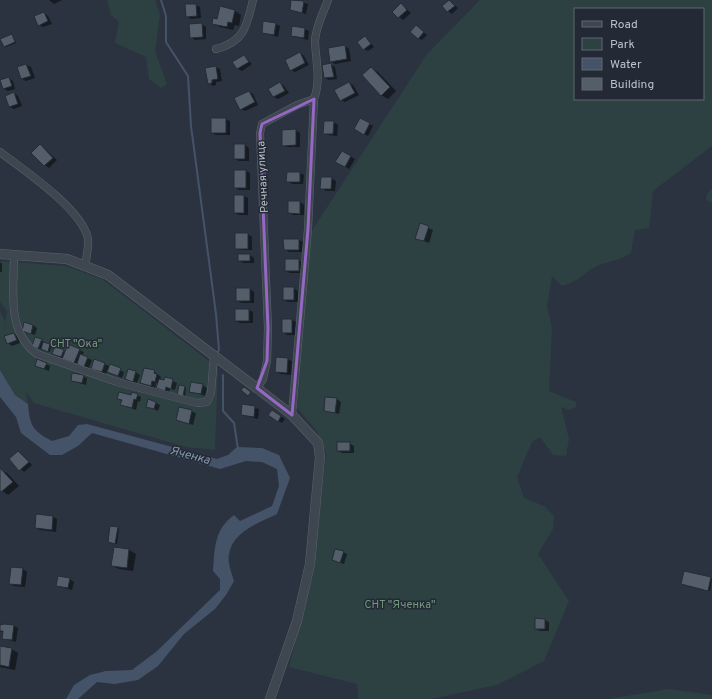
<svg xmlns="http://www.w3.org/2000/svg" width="712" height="699" font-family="Overpass,sans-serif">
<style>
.green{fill:#2d4042;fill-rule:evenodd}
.water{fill:#445368}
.shadow{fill:#0007}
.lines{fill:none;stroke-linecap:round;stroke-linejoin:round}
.stream{stroke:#445368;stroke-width:2}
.building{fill:#545e6a;stroke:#252c37}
.minor-casing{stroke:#5c636d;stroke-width:8}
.tertiary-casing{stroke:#5c636d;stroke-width:10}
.minor{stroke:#3e4650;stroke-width:7}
.tertiary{stroke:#3e4650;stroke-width:9}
.marked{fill:none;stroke:#9568c3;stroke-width:3;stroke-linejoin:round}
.labels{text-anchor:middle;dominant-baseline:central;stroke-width:3;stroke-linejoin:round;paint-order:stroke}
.street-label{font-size:11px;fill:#bbc1ca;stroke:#232a35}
.park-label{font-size:11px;fill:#76987e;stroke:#232a35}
.water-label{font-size:12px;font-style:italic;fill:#8697ad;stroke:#232a35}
</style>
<rect width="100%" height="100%" fill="#2b3340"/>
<g class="green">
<path d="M 107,0 L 155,0 L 160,14 L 155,51 L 167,84 L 161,88 L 149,79 L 146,57 L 115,43 L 119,22 L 111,15 Z"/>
<path d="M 480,0 L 712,0 L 712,146 L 653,191 L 649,228 L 635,230 L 631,253 C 618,262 606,261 595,267 C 582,274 580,281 562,286 L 552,276 L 547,306 L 552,328 L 549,391 L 576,402 L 576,407 L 570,410 L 561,407 L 569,439 L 566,456 L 553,455 L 540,437 L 532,442 L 517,477 L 524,498 L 544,506 L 554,516 L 553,529 L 538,554 L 569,601 L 544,661 L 497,685 L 431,699 L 358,699 L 357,684 L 289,667 L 314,564 L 326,454 L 316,430 L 297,408 L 311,232 L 427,54 ZM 575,9 L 703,9 L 703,99 L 575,99 Z"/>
<path d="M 712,189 L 712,203 L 706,200 L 707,194 Z"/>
<path d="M 0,261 L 66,266 L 102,279 L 218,368 L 215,450 L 186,447 L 34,403 L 26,392 L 28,404 L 15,395 L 0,370 L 0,311 L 5,321 L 4,332 L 7,311 L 0,302 Z"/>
<path d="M 669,689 L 712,695 L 712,699 L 608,699 Z"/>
</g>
<path class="water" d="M 0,370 L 15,395 L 28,404 C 30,426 32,430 52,441 L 69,436 L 78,425 L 87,424 L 217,459 L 228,455 L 237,447 L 262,448 L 279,455 L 290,478 L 277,514 C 259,523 233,531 229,554 C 227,562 232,574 234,581 L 226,595 L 215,609 L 184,634 L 158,666 L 138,680 L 115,684 L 97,682 L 78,699 L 66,699 L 74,685 L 90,675 L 106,671 L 132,670 L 157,651 L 220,590 L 220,579 L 213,571 C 215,547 214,530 234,515 L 240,521 L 272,506 L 279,486 L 277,469 L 262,462 L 246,461 L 220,469 L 92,433 L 78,446 L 62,455 L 50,455 L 21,433 L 16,417 L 0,397 Z"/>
<g class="shadow">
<path d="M 49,0 L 62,0 L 54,4 Z"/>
<path d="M 293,0 L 308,4 L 306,14 L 291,10 Z"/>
<path d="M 450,1 L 458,8 L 452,14 L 448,11 Z"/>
<path d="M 401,4 L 411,13 L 403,20 L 393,12 Z"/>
<path d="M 186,5 L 196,5 L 200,7 L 201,18 L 191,19 L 187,16 Z"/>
<path d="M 235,11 L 241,15 L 239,26 L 235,25 L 233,30 L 220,27 L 213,23 Z"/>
<path d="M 44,13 L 48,16 L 52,24 L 43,27 L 39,25 Z"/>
<path d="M 201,24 L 206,27 L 206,39 L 195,40 L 191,37 Z"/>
<path d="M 275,24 L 280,26 L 278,37 L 263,33 Z"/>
<path d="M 416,26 L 427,35 L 422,40 L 418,38 Z"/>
<path d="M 305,29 L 309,31 L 308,40 L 292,36 Z"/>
<path d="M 12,35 L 16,43 L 6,47 L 4,46 Z"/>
<path d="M 365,37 L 374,47 L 368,51 L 364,49 Z"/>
<path d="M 345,46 L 349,49 L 351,61 L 335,64 L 331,61 Z"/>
<path d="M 300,53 L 304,56 L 309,65 L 295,72 L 291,70 Z"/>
<path d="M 244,56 L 252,64 L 242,71 L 238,69 Z"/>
<path d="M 26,65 L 31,67 L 35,78 L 26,81 L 22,79 L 18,68 Z"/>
<path d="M 331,65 L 335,67 L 337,79 L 329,80 L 325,78 Z"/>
<path d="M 216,67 L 220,69 L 222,81 L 216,82 L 216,85 L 213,86 L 209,83 Z"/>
<path d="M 371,68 L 378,72 L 396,91 L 388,99 L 381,95 Z"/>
<path d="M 8,78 L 13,81 L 15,89 L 8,91 L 4,89 Z"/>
<path d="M 280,83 L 284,86 L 289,93 L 278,99 L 274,97 L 270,89 Z"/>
<path d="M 349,83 L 353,85 L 359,95 L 345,102 L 341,100 Z"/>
<path d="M 249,92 L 253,94 L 258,105 L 245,111 L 241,109 Z"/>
<path d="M 14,93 L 18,96 L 22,106 L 14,109 L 10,107 Z"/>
<path d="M 225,119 L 230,121 L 230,135 L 216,135 L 212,133 Z"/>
<path d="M 360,119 L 373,126 L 368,136 L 355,129 Z"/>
<path d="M 333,122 L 338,125 L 337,136 L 328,135 L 324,133 Z"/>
<path d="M 295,130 L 300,133 L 300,147 L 288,147 L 283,145 Z"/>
<path d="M 40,145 L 57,160 L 49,168 L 45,165 Z"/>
<path d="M 245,145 L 249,148 L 249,161 L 239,161 L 235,159 Z"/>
<path d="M 342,152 L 355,159 L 349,169 L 337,162 Z"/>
<path d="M 246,171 L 250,173 L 250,190 L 239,190 L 235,187 Z"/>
<path d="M 300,173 L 304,175 L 303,184 L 292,184 L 288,181 Z"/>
<path d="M 331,178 L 336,181 L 335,191 L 326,191 L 321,188 Z"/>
<path d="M 235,196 L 244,196 L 248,198 L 248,215 L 239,215 L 235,213 Z"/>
<path d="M 289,202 L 300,202 L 304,205 L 304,215 L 293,215 L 289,212 Z"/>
<path d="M 421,225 L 433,230 L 429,243 L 416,238 Z"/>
<path d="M 236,234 L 248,234 L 252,237 L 252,250 L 241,250 L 236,248 Z"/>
<path d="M 299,240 L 303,242 L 303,252 L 289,252 L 285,249 Z"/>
<path d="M 250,255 L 254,258 L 254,263 L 243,263 L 239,260 Z"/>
<path d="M 298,260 L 303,262 L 303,273 L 290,273 L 286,271 Z"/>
<path d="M 0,262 L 2,264 L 2,272 L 0,272 Z"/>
<path d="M 293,288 L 298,291 L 298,302 L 288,302 L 284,300 Z"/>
<path d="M 250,289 L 254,292 L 254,303 L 242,303 L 237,301 Z"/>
<path d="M 249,310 L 253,312 L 253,323 L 240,323 L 236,321 Z"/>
<path d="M 283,320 L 292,320 L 296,322 L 296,335 L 287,335 L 283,332 Z"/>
<path d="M 33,325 L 37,328 L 35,335 L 23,331 Z"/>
<path d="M 14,334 L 18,336 L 20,343 L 12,346 L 8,343 Z"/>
<path d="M 41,340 L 51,346 L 50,352 L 37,348 Z"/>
<path d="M 79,350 L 84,352 L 82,356 L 92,360 L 89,368 L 57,356 L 63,351 L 66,352 Z"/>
<path d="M 287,359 L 292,361 L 291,375 L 281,374 L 276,372 Z"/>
<path d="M 46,364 L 50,366 L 49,371 L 36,366 Z"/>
<path d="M 104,364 L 124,372 L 122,378 L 107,371 L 106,374 L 92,368 Z"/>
<path d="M 154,371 L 161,377 L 160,380 L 164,381 L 165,378 L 177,383 L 175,390 L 170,389 L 169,392 L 158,388 L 159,384 L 156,383 L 155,388 L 141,383 Z"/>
<path d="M 135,372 L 140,375 L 137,383 L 126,379 Z"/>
<path d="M 83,376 L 87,378 L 86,385 L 72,381 Z"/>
<path d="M 202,385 L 207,388 L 205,396 L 190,391 Z"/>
<path d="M 185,387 L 186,388 L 185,397 L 180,396 Z"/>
<path d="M 137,395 L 141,397 L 140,402 L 138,401 L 136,410 L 122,405 L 122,401 L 118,399 Z"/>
<path d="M 337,399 L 341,402 L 339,414 L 325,410 Z"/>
<path d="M 156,403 L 160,405 L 158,411 L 147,406 Z"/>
<path d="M 243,405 L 259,409 L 258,419 L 242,415 Z"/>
<path d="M 180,408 L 196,413 L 193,425 L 177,420 Z"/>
<path d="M 272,411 L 285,419 L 282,423 L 269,415 Z"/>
<path d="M 349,443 L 354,446 L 354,453 L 342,453 L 338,451 Z"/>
<path d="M 18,452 L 32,465 L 24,472 L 10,459 Z"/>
<path d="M 0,470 L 7,473 L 19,486 L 8,495 L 0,489 Z"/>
<path d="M 53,517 L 57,519 L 56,532 L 40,530 L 36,528 Z"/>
<path d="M 117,528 L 119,529 L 117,544 L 110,543 L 109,542 Z"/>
<path d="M 115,548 L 129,550 L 136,554 L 133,571 L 119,569 L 112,566 Z"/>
<path d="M 343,552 L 347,554 L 344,564 L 333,560 Z"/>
<path d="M 23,569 L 27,572 L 25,587 L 14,586 L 10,584 Z"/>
<path d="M 685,572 L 712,579 L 710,591 L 684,585 Z"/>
<path d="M 69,579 L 74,582 L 72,590 L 58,586 Z"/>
<path d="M 545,620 L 549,622 L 549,631 L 540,631 L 536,629 Z"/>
<path d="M 0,626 L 14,626 L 18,628 L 16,642 L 3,638 L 4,633 L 0,631 Z"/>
<path d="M 0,647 L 11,649 L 18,653 L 15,670 L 0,667 Z"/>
</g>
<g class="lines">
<g class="stream">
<path d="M 161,0 L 166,16 L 166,42 L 188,76 L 191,126 L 216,314 L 219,350 L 217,353"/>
<path d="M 223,375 L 223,411 L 234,423 L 238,449"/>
</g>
</g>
<g class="building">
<path d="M 291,0 L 304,1 L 302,13 L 290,10 Z"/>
<path d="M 449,0 L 455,6 L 447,12 L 442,6 Z"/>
<path d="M 401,3 L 407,10 L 398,18 L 392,12 Z"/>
<path d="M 185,4 L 196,4 L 197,16 L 186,17 Z"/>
<path d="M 220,6 L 235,10 L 232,23 L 228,22 L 227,27 L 212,24 L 213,18 L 217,19 Z"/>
<path d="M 44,12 L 48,21 L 38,26 L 34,16 Z"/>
<path d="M 263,21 L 276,23 L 274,35 L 262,33 Z"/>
<path d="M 202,23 L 203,37 L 190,38 L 189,24 Z"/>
<path d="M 416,25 L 424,32 L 418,39 L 410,32 Z"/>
<path d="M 292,26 L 305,28 L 304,38 L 291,36 Z"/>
<path d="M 12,34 L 15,42 L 4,47 L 0,39 Z"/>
<path d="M 365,36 L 371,44 L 363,50 L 357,42 Z"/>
<path d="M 345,45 L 347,59 L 330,62 L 328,48 Z"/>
<path d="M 300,52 L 305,63 L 290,71 L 285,60 Z"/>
<path d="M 244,55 L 249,62 L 237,69 L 232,62 Z"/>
<path d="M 331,63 L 334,77 L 324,78 L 322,65 Z"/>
<path d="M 26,64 L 31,76 L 21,79 L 17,67 Z"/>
<path d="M 216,66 L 218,79 L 212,80 L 212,83 L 208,84 L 205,68 Z"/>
<path d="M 371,67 L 390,87 L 381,96 L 362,75 Z"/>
<path d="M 9,77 L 12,86 L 3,89 L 0,80 Z"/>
<path d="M 280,82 L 285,91 L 273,97 L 268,89 Z"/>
<path d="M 349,82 L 355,93 L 340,101 L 334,90 Z"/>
<path d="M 249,91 L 255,102 L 240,110 L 234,98 Z"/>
<path d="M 14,92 L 18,104 L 9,107 L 5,96 Z"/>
<rect x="211" y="118" width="15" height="15"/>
<path d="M 360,118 L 370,123 L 364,135 L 354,129 Z"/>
<path d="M 324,121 L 334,121 L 333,134 L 323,134 Z"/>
<path d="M 296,129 L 296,145 L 282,146 L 282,130 Z"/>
<path d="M 40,144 L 53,158 L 44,166 L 31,153 Z"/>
<rect x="234" y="144" width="11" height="15"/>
<path d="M 342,151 L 351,156 L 345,167 L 335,162 Z"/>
<rect x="234" y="170" width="12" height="18"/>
<path d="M 287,172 L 300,172 L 300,182 L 286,182 Z"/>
<path d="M 321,177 L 332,177 L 331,189 L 320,189 Z"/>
<rect x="234" y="195" width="10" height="18"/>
<path d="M 288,201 L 300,201 L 300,214 L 288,213 Z"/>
<path d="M 420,223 L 429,226 L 424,241 L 415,239 Z"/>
<rect x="235" y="233" width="13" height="16"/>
<path d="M 283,239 L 299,239 L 299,250 L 284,250 Z"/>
<rect x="238" y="254" width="12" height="7"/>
<rect x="285" y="259" width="14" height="12"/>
<rect x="283" y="287" width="11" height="13"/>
<rect x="236" y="288" width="14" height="13"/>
<rect x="235" y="309" width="14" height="12"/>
<rect x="282" y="319" width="10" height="14"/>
<path d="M 24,322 L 33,325 L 31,334 L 22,331 Z"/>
<path d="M 14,333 L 17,340 L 7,344 L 4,336 Z"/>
<path d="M 35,337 L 42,339 L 38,349 L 32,346 Z"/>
<path d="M 43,342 L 50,344 L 48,352 L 41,349 Z"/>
<path d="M 68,344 L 80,349 L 74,363 L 62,359 Z"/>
<path d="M 55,346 L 64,350 L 61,357 L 52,354 Z"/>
<path d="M 80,354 L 88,357 L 84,367 L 77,364 Z"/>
<path d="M 276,357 L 288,358 L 287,373 L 275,372 Z"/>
<path d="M 37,359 L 47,363 L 44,369 L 35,366 Z"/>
<path d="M 94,359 L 105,363 L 102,372 L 91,369 Z"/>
<path d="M 110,364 L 121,368 L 118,376 L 107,372 Z"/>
<path d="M 144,368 L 155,370 L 154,373 L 157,374 L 155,382 L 152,381 L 151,386 L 140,383 Z"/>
<path d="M 128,369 L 136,371 L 133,382 L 125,379 Z"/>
<path d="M 72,373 L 84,375 L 82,383 L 71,381 Z"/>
<path d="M 165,377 L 173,379 L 171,389 L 166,387 L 165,391 L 156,388 L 159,379 L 164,380 Z"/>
<path d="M 191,382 L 203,384 L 201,394 L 189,392 Z"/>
<path d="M 179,385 L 185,386 L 183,396 L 177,395 Z"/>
<path d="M 244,387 L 251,392 L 248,396 L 241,390 Z"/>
<path d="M 119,392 L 131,395 L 132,392 L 138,394 L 136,400 L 134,399 L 132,408 L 120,405 L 122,400 L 117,399 Z"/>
<path d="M 325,397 L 337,398 L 335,413 L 324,411 Z"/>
<path d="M 148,399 L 156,402 L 154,409 L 146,407 Z"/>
<path d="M 242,404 L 255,406 L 254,417 L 241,415 Z"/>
<path d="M 179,407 L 192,410 L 189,424 L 176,420 Z"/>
<path d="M 272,410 L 281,416 L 278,422 L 268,415 Z"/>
<rect x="337" y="442" width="13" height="9"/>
<path d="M 18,451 L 29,462 L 19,471 L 9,459 Z"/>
<path d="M 0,468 L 13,482 L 1,492 L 0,491 Z"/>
<path d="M 36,514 L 53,516 L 52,530 L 35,528 Z"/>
<path d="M 110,526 L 118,527 L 115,544 L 108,542 Z"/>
<path d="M 114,547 L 129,549 L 127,568 L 111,566 Z"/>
<path d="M 335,549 L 344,551 L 340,563 L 332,560 Z"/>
<path d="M 11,567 L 23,568 L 21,585 L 9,584 Z"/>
<path d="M 684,571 L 711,577 L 708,591 L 681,584 Z"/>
<path d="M 58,576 L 70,578 L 68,588 L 56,586 Z"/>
<path d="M 535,618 L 545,619 L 545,629 L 535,629 Z"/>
<path d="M 4,624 L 14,625 L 12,640 L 2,639 L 3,631 L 0,631 L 0,625 Z"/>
<path d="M 0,646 L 12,648 L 9,667 L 0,665 Z"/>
</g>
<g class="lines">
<g class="minor-casing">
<g id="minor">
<path d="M 216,49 C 244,42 247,26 253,0"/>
<path d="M 0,152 C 23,169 83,210 88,239 C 89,247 86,258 85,267"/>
<path d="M 14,256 C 14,291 6,331 37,354 L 117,382 L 197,403 L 207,402 L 211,393 L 214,356"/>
<path d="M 257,388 L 263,379 L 267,361 L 268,328 L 260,133 L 262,124 L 297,105 L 314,99"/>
<path d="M 292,415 L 308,229 L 314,99 C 321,81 316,61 315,42 C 315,29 323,13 328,0"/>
</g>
</g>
<g class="tertiary-casing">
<path id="tertiary" d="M 0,254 L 67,259 L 108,275 L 292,415 L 318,443 L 320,457 L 310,564 L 297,621 L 270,699"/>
</g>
<use href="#minor" class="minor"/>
<use href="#tertiary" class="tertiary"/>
</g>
<path class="marked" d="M 314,99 L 308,229 L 292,415 L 257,388 L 267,361 L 268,328 L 260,133 L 262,124 Z"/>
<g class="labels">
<g class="street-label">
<text transform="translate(263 177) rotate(-93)">Речная улица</text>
</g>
<g class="park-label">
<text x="76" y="344">СНТ "Ока"</text>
<text x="400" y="605">СНТ "Яченка"</text>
</g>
<g class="water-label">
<text transform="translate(190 456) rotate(15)">Яченка</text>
</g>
</g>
<rect x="574" y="8" width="130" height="92" fill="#232a35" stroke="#606671"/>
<rect x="582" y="21" width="20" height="6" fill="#3e4650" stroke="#606671"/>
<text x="610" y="28" font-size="12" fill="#bbc1ca">Road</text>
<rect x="582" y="38" width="20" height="12" fill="#2d4042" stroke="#606671"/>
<text x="610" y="48" font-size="12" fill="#bbc1ca">Park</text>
<rect x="582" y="58" width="20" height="12" fill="#445368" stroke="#606671"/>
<text x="610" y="68" font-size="12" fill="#bbc1ca">Water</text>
<rect x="582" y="78" width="20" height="12" fill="#545e6a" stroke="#606671"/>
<text x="610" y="88" font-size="12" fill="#bbc1ca">Building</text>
</svg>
